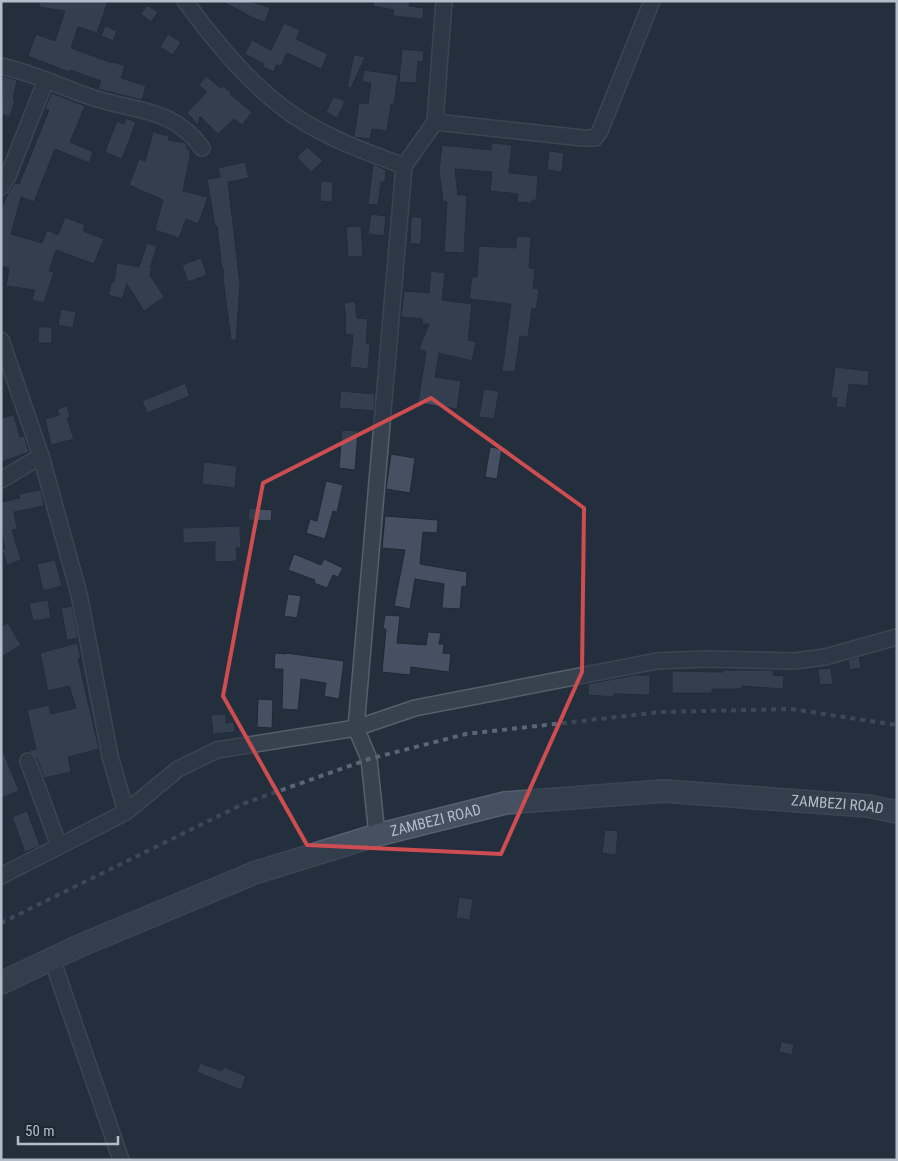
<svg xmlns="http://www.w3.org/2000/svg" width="898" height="1161" font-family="'Roboto Condensed',sans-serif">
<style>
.building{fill:#455162;stroke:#1f2835}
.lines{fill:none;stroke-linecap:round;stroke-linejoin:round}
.minor-casing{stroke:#565f6c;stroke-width:18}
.secondary-casing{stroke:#565f6c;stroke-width:24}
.minor{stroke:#38414e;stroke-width:15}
.secondary{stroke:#465061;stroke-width:21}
.rail{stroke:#5a6575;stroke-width:4;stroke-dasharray:5 5;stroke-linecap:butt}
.marked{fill:none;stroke:#ce4d50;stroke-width:4;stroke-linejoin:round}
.labels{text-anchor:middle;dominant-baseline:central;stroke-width:5;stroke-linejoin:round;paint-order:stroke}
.street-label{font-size:15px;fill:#b4bcc9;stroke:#1d2633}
</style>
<rect width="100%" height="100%" fill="#242f3e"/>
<g class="building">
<path d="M 40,1 L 108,1 L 97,33 L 78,27 L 71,48 L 112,63 L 113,62 L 125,66 L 121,78 L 146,86 L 142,100 L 98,89 L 101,81 L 70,70 L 69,72 L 28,56 L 36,34 L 55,41 L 65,11 L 39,7 Z"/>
<path d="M 222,1 L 250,1 L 270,8 L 265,22 L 253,18 Z"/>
<path d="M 374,1 L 410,1 L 409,6 L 424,8 L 423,19 L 393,16 L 394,10 L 373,6 Z"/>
<path d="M 147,5 L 158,12 L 151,22 L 141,14 Z"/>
<path d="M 284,23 L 300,30 L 296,39 L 328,54 L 321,69 L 287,53 L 281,66 L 276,65 L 274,72 L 263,67 L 264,64 L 245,54 L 252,40 L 271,50 Z"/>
<path d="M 105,26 L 117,31 L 113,41 L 101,36 Z"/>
<path d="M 168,34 L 181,42 L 173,55 L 160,47 Z"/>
<path d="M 402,49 L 424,51 L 423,62 L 418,61 L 416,83 L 399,82 Z"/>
<path d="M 354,55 L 365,57 L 351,88 L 347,87 Z"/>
<path d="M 364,70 L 398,75 L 394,104 L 391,104 L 387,131 L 372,129 L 370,139 L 354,137 L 359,103 L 368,104 L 371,83 L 362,82 Z"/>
<path d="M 3,76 L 17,80 L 13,99 L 15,100 L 10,117 L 1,114 Z"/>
<path d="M 206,76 L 221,88 L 223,86 L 231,93 L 230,94 L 252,112 L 242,125 L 234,119 L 218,134 L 200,116 L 198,125 L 187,113 L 207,92 L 199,85 Z"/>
<path d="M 51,93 L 85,106 L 70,142 L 93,152 L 89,163 L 55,149 L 34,202 L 21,197 L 11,234 L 42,243 L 47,230 L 58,235 L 65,217 L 85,225 L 83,231 L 104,239 L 94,264 L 56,250 L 49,271 L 54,272 L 44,303 L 32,300 L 35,290 L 6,286 L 9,268 L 1,266 L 1,210 L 8,193 L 15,183 L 19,184 L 49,110 L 45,109 Z"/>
<path d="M 333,97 L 344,100 L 344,104 L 337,118 L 326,112 Z"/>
<path d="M 126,118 L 136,122 L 122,159 L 105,152 L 117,121 L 124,124 Z"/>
<path d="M 153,132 L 169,136 L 168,140 L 185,143 L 187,145 L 187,149 L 190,149 L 190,156 L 183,191 L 208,197 L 198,224 L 186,219 L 179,238 L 155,230 L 163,200 L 129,185 L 139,159 L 145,161 Z"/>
<path d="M 492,143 L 512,145 L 509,173 L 538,176 L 536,201 L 532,200 L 532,203 L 517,202 L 518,194 L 490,191 L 492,172 L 455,169 L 458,195 L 467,195 L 464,253 L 444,252 L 447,202 L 443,202 L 439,170 L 442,145 L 491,150 Z"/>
<path d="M 307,147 L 323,161 L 311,172 L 297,157 Z"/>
<path d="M 549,151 L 564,153 L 562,172 L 547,170 Z"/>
<path d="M 245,162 L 249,178 L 228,182 L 240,284 L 236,340 L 231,340 L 223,278 L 224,269 L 222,270 L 217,226 L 215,227 L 207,179 L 220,177 L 218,168 Z"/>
<path d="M 373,164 L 386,170 L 385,182 L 381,182 L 378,205 L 368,204 Z"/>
<path d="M 321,181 L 333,182 L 332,202 L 320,201 Z"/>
<path d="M 371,214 L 386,216 L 384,236 L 368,234 Z"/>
<path d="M 411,217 L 422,217 L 421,244 L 410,244 Z"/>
<path d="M 361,226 L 363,256 L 348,257 L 346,227 Z"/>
<path d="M 516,236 L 531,237 L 529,268 L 535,269 L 533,288 L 539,289 L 536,309 L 532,308 L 528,337 L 520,336 L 515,372 L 502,371 L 511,304 L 469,299 L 472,277 L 477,277 L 479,246 L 516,248 Z"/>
<path d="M 147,243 L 157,246 L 150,268 L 152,268 L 150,275 L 164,297 L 144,311 L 127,284 L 122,299 L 108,295 L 112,281 L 114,282 L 117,263 L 139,267 Z"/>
<path d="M 201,258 L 207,275 L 188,282 L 182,265 Z"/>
<path d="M 431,271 L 445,273 L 442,300 L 472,304 L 468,340 L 476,342 L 472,361 L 439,353 L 435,377 L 461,381 L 457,409 L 418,403 L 426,352 L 419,349 L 429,324 L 422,324 L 422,319 L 401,317 L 404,291 L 429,293 Z"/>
<path d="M 355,301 L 357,318 L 368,319 L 366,343 L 370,344 L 368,369 L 350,367 L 353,335 L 345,334 L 346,319 L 344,303 Z"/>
<path d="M 61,309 L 76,312 L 73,328 L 58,325 Z"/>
<path d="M 39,327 L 52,327 L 52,343 L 38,343 Z"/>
<path d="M 835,367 L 869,371 L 868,386 L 849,384 L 846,408 L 836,407 L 837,398 L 831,397 Z"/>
<path d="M 185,383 L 190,396 L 147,413 L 142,401 Z"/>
<path d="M 484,389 L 499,391 L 494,419 L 479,417 Z"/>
<path d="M 341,391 L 375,394 L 374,411 L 339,408 Z"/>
<path d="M 67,406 L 70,417 L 67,418 L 74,439 L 51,445 L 45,419 L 59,415 L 57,409 Z"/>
<path d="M 14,415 L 20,437 L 24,436 L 29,452 L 1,462 L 1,418 Z"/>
<path d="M 342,430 L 358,431 L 355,470 L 339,468 Z"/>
<path d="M 490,447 L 502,449 L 497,479 L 485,477 Z"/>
<path d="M 391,454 L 415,458 L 410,493 L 386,489 Z"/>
<path d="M 204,462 L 237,466 L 235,488 L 202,484 Z"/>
<path d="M 326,481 L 343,485 L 337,512 L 333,511 L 325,539 L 306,533 L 310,519 L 317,521 Z"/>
<path d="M 41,490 L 44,506 L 14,512 L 17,529 L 12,530 L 21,560 L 7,565 L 2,549 L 5,548 L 1,531 L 1,502 L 20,498 L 19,494 Z"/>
<path d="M 249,508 L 272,510 L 271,521 L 248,520 Z"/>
<path d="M 385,516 L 438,520 L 437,533 L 423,532 L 420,564 L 467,572 L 466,587 L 462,586 L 460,609 L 442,608 L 444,584 L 415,579 L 410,609 L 394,606 L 405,550 L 382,548 Z"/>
<path d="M 240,526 L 241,548 L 236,548 L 237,561 L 215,562 L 215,542 L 183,543 L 183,528 Z"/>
<path d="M 294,554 L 321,565 L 324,559 L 343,568 L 338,577 L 333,575 L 327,588 L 314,583 L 315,580 L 288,570 Z"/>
<path d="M 55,560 L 62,586 L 43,591 L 37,564 Z"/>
<path d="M 288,594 L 301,596 L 297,618 L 284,616 Z"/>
<path d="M 48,600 L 51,618 L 33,621 L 29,603 Z"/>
<path d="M 72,606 L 78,638 L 67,640 L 61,608 Z"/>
<path d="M 385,615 L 400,616 L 397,643 L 426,645 L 428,632 L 441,633 L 439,644 L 444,644 L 443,653 L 451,654 L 449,672 L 411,667 L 410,675 L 382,672 L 386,629 L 383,629 Z"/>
<path d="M 8,623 L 21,645 L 1,657 L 1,627 Z"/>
<path d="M 77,643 L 81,658 L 78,659 L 99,749 L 68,757 L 71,772 L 44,778 L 37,758 L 30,752 L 30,750 L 36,749 L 27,710 L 49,705 L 51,714 L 76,708 L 69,686 L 48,691 L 40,653 Z"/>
<path d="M 275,653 L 286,654 L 286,653 L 344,661 L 339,699 L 324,696 L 326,683 L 301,679 L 298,710 L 282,709 L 283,669 L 274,669 Z"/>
<path d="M 859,657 L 861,668 L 850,670 L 848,660 Z"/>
<path d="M 831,668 L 833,684 L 820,685 L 818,669 Z"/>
<path d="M 723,670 L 774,670 L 773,675 L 784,676 L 783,689 L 742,686 L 742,689 L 712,689 L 712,693 L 672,693 L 672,671 L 723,672 Z"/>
<path d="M 635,675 L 650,675 L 650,695 L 614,694 L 614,697 L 588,695 L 588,684 Z"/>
<path d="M 258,699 L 273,700 L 272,728 L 257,727 Z"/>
<path d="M 226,714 L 226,723 L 234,722 L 235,732 L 213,734 L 211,715 Z"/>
<path d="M 1,746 L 19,791 L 1,798 Z"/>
<path d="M 27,811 L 40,846 L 25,852 L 12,817 Z"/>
<path d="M 605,830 L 618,831 L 616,855 L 602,853 Z"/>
<path d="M 459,897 L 473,899 L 470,920 L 456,918 Z"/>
<path d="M 781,1042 L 794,1044 L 792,1055 L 779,1052 Z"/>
<path d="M 200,1063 L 222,1071 L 224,1067 L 246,1076 L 241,1090 L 197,1072 Z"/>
</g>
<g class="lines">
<g class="minor-casing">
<g id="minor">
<path d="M 185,1 C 216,43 250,85 293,115 C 327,138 366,152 404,166"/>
<path d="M 1,66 C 31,72 59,86 88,96 C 132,112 172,106 202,148"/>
<path d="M 435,122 L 583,138 L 595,138 L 600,131 L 652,1"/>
<path d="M 1,187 L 8,176 L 46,80"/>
<path d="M 1,340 L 41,456"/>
<path d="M 1,480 L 41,456 L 79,594 L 110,756 L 126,812"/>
<path d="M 28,761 L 59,846"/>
<path d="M 377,835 L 369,759 L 356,728 L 404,166 L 435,122 L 444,1"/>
<path d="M 1,876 L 126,812 L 178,769 L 217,750 L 356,728 L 415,708 L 657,661 L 705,659 L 794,661 L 825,657 L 897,637"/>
<path d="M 52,959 L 121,1160"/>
</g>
</g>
<g class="secondary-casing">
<g id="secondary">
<path id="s1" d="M 1,983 L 77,947 L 254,873 L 377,835 L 505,803 L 664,791 L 868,806 L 897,812"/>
</g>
</g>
<use href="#minor" class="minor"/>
<use href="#secondary" class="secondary"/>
<path class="rail" d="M 1,923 L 245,803 L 369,759 L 466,734 L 661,712 L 791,709 L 897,725"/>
</g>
<path d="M0 0H898V1161H0ZM 431,398 L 584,508 L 582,672 L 501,854 L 307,845 L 223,696 L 263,483 Z" fill="#242f3e" fill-opacity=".55" fill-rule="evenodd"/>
<path class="marked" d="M 431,398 L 584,508 L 582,672 L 501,854 L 307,845 L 223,696 L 263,483 Z"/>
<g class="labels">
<g class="street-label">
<text stroke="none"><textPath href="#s1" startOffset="870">ZAMBEZI ROAD</textPath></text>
<text stroke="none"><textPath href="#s1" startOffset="465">ZAMBEZI ROAD</textPath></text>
</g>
</g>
<rect width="898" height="1161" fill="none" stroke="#b4bcc9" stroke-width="5"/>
<path d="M18 1136v8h100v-8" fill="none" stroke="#b4bcc9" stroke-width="2.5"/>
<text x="25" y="1136" font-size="15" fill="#b4bcc9" stroke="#1d2633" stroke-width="4" paint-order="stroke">50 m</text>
</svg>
